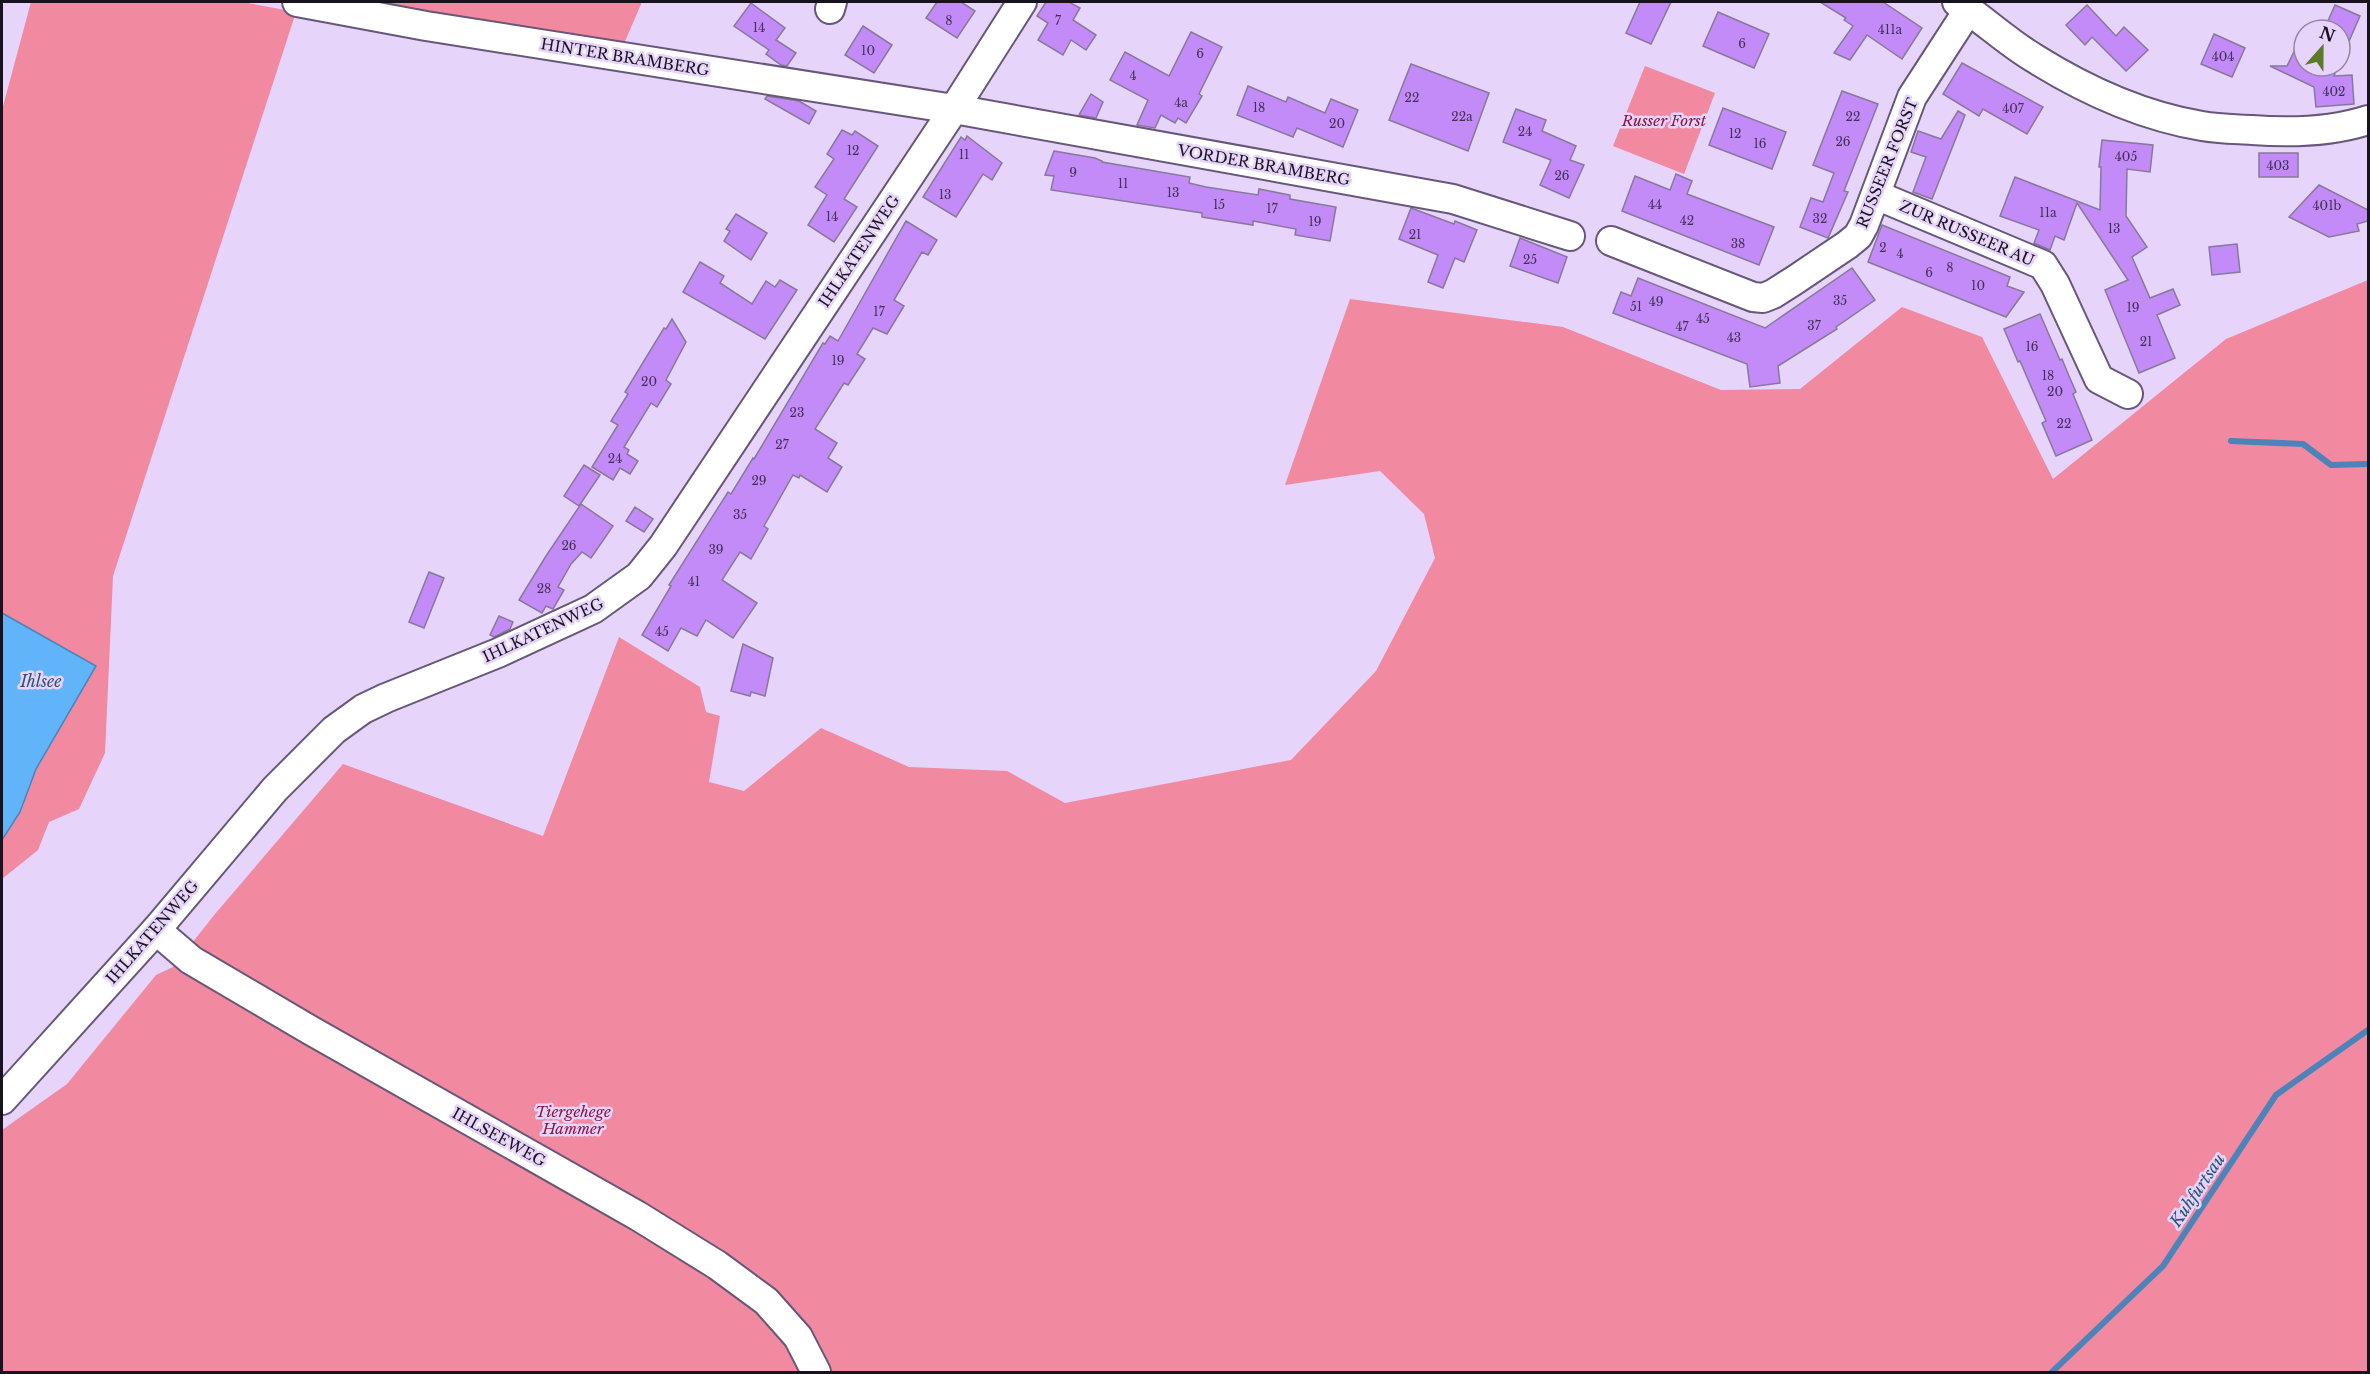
<svg xmlns="http://www.w3.org/2000/svg" width="2370" height="1374" font-family="'Libre Baskerville',serif">
<style>
.green{fill:#f189a0}
.water{fill:#62b4fa;stroke:#4c83b8;stroke-width:1.5}
.lines{fill:none;stroke-linecap:round;stroke-linejoin:round}
.stream{stroke:#4c83b8;stroke-width:6}
.building{fill:#c28bf8;stroke:#88789b;stroke-width:1.5}
.minor-casing{stroke:#675778;stroke-width:32}
.minor{stroke:#fff;stroke-width:28}
.labels{text-anchor:middle;dominant-baseline:central;stroke-width:5;stroke-linejoin:round;paint-order:stroke}
.number-label{font-size:12px;fill:#423055}
.street-label{font-size:15px;fill:#18121f;stroke:#e6d4fa}
.park-label{font-size:15px;font-style:italic;fill:#8b1540;stroke:#e6d4fa}
.water-label{font-size:16px;font-style:italic;fill:#295478;stroke:#e6d4fa}
</style>
<rect width="100%" height="100%" fill="#e6d4fa"/>
<g class="green">
<path d="M 31,2 L 242,2 L 296,12 L 113,576 L 105,753 L 79,809 L 49,822 L 38,850 L 2,879 L 2,840 L 20,812 L 36,769 L 96,666 L 2,613 L 2,110 Z"/>
<path d="M 374,2 L 642,2 L 622,48 Z"/>
<path d="M 1645,66 L 1715,93 L 1684,174 L 1613,146 Z"/>
<path d="M 2368,280 L 2368,1372 L 2,1372 L 2,1130 L 67,1084 L 156,975 L 173,967 L 215,914 L 343,764 L 543,836 L 619,637 L 700,687 L 706,712 L 720,716 L 709,782 L 744,791 L 821,728 L 909,767 L 1007,771 L 1065,803 L 1291,760 L 1376,671 L 1435,558 L 1424,514 L 1380,471 L 1285,485 L 1350,299 L 1563,327 L 1721,390 L 1800,389 L 1902,307 L 1982,337 L 2053,479 L 2226,339 Z"/>
</g>
<path class="water" d="M 2,613 L 96,666 L 36,769 L 20,812 L 2,840 Z"/>
<g class="lines">
<g class="stream">
<path d="M 2231,441 L 2303,444 L 2331,465 L 2368,464"/>
<path d="M 2052,1372 L 2163,1266 L 2276,1095 L 2368,1030"/>
</g>
</g>
<g class="building">
<path d="M 937,2 L 961,2 L 975,11 L 957,38 L 926,18 Z"/>
<path d="M 1046,2 L 1069,2 L 1080,8 L 1073,20 L 1096,35 L 1086,50 L 1071,40 L 1063,55 L 1038,40 L 1048,23 L 1037,16 Z"/>
<path d="M 1640,2 L 1671,2 L 1651,44 L 1626,33 Z"/>
<path d="M 1820,2 L 1883,2 L 1922,28 L 1902,59 L 1867,35 L 1850,60 L 1834,53 L 1853,26 L 1844,20 L 1846,18 Z"/>
<path d="M 751,3 L 785,28 L 776,40 L 796,53 L 787,66 L 781,65 L 766,54 L 769,50 L 734,26 Z"/>
<path d="M 2087,5 L 2116,36 L 2124,27 L 2148,50 L 2126,71 L 2092,37 L 2085,45 L 2066,25 Z"/>
<path d="M 2335,5 L 2360,16 L 2340,62 L 2340,30 L 2324,30 Z"/>
<path d="M 1718,12 L 1769,34 L 1754,68 L 1703,46 Z"/>
<path d="M 863,26 L 892,45 L 874,73 L 845,55 Z"/>
<path d="M 2304,31 L 2304,66 L 2338,66 L 2334,76 L 2352,75 L 2354,104 L 2316,107 L 2314,87 L 2270,66 L 2287,66 Z"/>
<path d="M 1191,32 L 1222,47 L 1199,94 L 1202,96 L 1186,123 L 1178,118 L 1175,123 L 1161,115 L 1155,128 L 1137,125 L 1148,100 L 1110,80 L 1125,52 L 1169,76 Z"/>
<path d="M 2214,34 L 2245,48 L 2232,77 L 2201,64 Z"/>
<path d="M 1962,63 L 2043,107 L 2027,134 L 1983,109 L 1979,116 L 1943,94 Z"/>
<path d="M 1411,64 L 1489,93 L 1468,151 L 1389,120 Z"/>
<path d="M 1248,86 L 1286,102 L 1288,97 L 1325,113 L 1331,99 L 1358,110 L 1343,147 L 1297,128 L 1293,137 L 1237,115 Z"/>
<path d="M 1842,91 L 1878,104 L 1844,191 L 1848,192 L 1828,238 L 1800,227 L 1811,198 L 1823,202 L 1834,173 L 1813,165 Z"/>
<path d="M 1091,94 L 1103,102 L 1096,118 L 1079,115 Z"/>
<path d="M 767,96 L 799,101 L 816,111 L 809,124 L 765,99 Z"/>
<path d="M 1723,108 L 1786,132 L 1772,169 L 1709,145 Z"/>
<path d="M 1516,109 L 1546,120 L 1542,131 L 1576,146 L 1570,160 L 1584,165 L 1569,198 L 1540,185 L 1551,160 L 1503,142 Z"/>
<path d="M 1958,111 L 1965,115 L 1932,199 L 1913,192 L 1926,157 L 1911,152 L 1918,131 L 1941,139 Z"/>
<path d="M 842,130 L 852,135 L 855,131 L 878,146 L 844,199 L 857,207 L 834,242 L 808,225 L 827,195 L 815,187 L 834,159 L 827,154 Z"/>
<path d="M 967,136 L 1002,163 L 992,180 L 983,174 L 956,217 L 923,197 L 961,137 L 965,140 Z"/>
<path d="M 2102,140 L 2153,145 L 2150,172 L 2127,169 L 2126,216 L 2147,247 L 2132,257 L 2150,298 L 2173,289 L 2180,305 L 2157,315 L 2175,358 L 2139,373 L 2105,290 L 2128,280 L 2077,203 L 2064,240 L 2055,236 L 2050,250 L 2034,243 L 2039,230 L 2000,216 L 2015,177 L 2100,210 L 2101,167 L 2099,167 Z"/>
<path d="M 1054,151 L 1095,158 L 1102,161 L 1102,162 L 1190,177 L 1189,183 L 1206,187 L 1258,195 L 1259,189 L 1290,195 L 1290,199 L 1336,207 L 1330,241 L 1295,235 L 1296,229 L 1253,221 L 1253,225 L 1202,217 L 1202,213 L 1051,190 L 1054,176 L 1045,175 Z"/>
<rect x="2259" y="153" width="39" height="24"/>
<path d="M 1676,174 L 1692,181 L 1687,194 L 1774,227 L 1759,265 L 1622,211 L 1635,176 L 1670,190 Z"/>
<path d="M 2319,185 L 2368,210 L 2368,221 L 2357,224 L 2359,231 L 2329,237 L 2289,217 Z"/>
<path d="M 1411,208 L 1454,224 L 1455,221 L 1477,230 L 1464,262 L 1455,258 L 1443,288 L 1428,282 L 1438,255 L 1399,239 Z"/>
<path d="M 736,214 L 767,233 L 751,260 L 724,241 L 730,231 L 726,229 Z"/>
<path d="M 906,221 L 937,240 L 928,255 L 922,252 L 894,300 L 904,306 L 887,334 L 873,328 L 857,354 L 865,359 L 848,385 L 844,383 L 815,429 L 837,443 L 828,458 L 842,467 L 827,492 L 800,475 L 799,478 L 793,475 L 764,526 L 768,529 L 751,559 L 740,552 L 722,580 L 757,603 L 733,638 L 706,620 L 697,636 L 681,628 L 668,651 L 642,635 L 671,586 L 669,585 L 728,492 L 731,494 L 753,458 L 754,459 L 823,343 L 825,344 L 830,336 L 838,341 Z"/>
<path d="M 1882,225 L 2010,277 L 2007,286 L 2024,292 L 2006,317 L 1868,262 Z"/>
<path d="M 1520,238 L 1567,257 L 1558,283 L 1510,266 Z"/>
<path d="M 2237,244 L 2240,272 L 2212,275 L 2209,247 Z"/>
<path d="M 700,262 L 724,276 L 720,283 L 752,304 L 766,281 L 775,287 L 780,280 L 797,290 L 765,339 L 683,292 Z"/>
<path d="M 1852,268 L 1875,300 L 1836,327 L 1837,329 L 1778,366 L 1780,383 L 1750,387 L 1747,364 L 1613,313 L 1621,292 L 1631,296 L 1638,278 L 1765,328 Z"/>
<path d="M 2040,314 L 2060,360 L 2062,359 L 2069,376 L 2076,392 L 2073,394 L 2092,440 L 2056,456 L 2042,423 L 2046,421 L 2020,361 L 2018,362 L 2004,329 Z"/>
<path d="M 672,319 L 686,342 L 666,380 L 671,384 L 657,407 L 651,403 L 624,447 L 629,450 L 627,454 L 638,461 L 630,474 L 620,468 L 613,480 L 592,467 L 618,425 L 611,421 L 628,394 L 625,392 L 664,328 L 666,329 Z"/>
<path d="M 584,465 L 600,475 L 579,506 L 564,496 Z"/>
<path d="M 581,504 L 613,526 L 591,558 L 582,552 L 571,564 L 558,587 L 564,590 L 553,609 L 546,606 L 542,613 L 519,600 L 546,556 Z"/>
<path d="M 635,507 L 653,519 L 644,532 L 626,521 Z"/>
<path d="M 429,572 L 444,578 L 424,628 L 409,622 Z"/>
<path d="M 499,616 L 513,622 L 510,629 L 494,637 L 490,635 Z"/>
<path d="M 743,644 L 773,658 L 765,696 L 751,692 L 750,696 L 731,691 Z"/>
</g>
<g class="lines">
<g class="minor-casing">
<g id="minor">
<path d="M 297,2 L 426,26 L 954,109 L 1453,199 L 1570,236"/>
<path d="M 1957,2 C 1983,19 2007,42 2034,58 C 2085,90 2142,116 2202,126 C 2218,129 2235,129 2252,130 C 2291,133 2331,132 2368,120"/>
<path d="M 830,9 L 832,2"/>
<path d="M 1876,195 L 2043,265 L 2055,284 L 2099,379 L 2128,394"/>
<path d="M 1611,241 L 1753,297 L 1763,298 L 1773,294 L 1795,280 L 1847,245 L 1858,236 L 1864,225 L 1912,97 L 1969,9"/>
<path d="M 156,930 L 191,960 L 310,1030 L 638,1216 L 717,1265 L 766,1301 L 798,1337 L 816,1372"/>
<path d="M 2,1100 L 156,930 L 275,789 L 334,730 L 363,709 L 386,698 L 498,653 L 593,609 L 639,576 L 663,546 L 954,109 L 1022,2"/>
</g>
</g>
<use href="#minor" class="minor"/>
</g>
<g class="labels">
<g class="number-label">
<text x="949" y="20">8</text>
<text x="1058" y="20">7</text>
<text x="759" y="27">14</text>
<text x="1890" y="29">411a</text>
<text x="1742" y="43">6</text>
<text x="868" y="50">10</text>
<text x="1200" y="53">6</text>
<text x="2223" y="56">404</text>
<text x="1133" y="75">4</text>
<text x="2334" y="91">402</text>
<text x="1412" y="97">22</text>
<text x="1181" y="102">4a</text>
<text x="1259" y="107">18</text>
<text x="2013" y="108">407</text>
<text x="1462" y="116">22a</text>
<text x="1853" y="116">22</text>
<text x="1337" y="123">20</text>
<text x="1525" y="131">24</text>
<text x="1735" y="133">12</text>
<text x="1843" y="141">26</text>
<text x="1760" y="143">16</text>
<text x="853" y="150">12</text>
<text x="964" y="154">11</text>
<text x="2126" y="156">405</text>
<text x="2278" y="165">403</text>
<text x="1073" y="172">9</text>
<text x="1562" y="175">26</text>
<text x="1123" y="183">11</text>
<text x="1173" y="192">13</text>
<text x="945" y="194">13</text>
<text x="1219" y="204">15</text>
<text x="1655" y="204">44</text>
<text x="2327" y="205">401b</text>
<text x="1272" y="208">17</text>
<text x="2048" y="212">11a</text>
<text x="832" y="216">14</text>
<text x="1820" y="218">32</text>
<text x="1687" y="220">42</text>
<text x="1315" y="221">19</text>
<text x="2114" y="228">13</text>
<text x="1415" y="234">21</text>
<text x="1738" y="243">38</text>
<text x="1883" y="247">2</text>
<text x="1900" y="253">4</text>
<text x="1530" y="259">25</text>
<text x="1950" y="267">8</text>
<text x="1929" y="272">6</text>
<text x="1978" y="285">10</text>
<text x="1840" y="300">35</text>
<text x="1656" y="301">49</text>
<text x="1636" y="306">51</text>
<text x="2133" y="307">19</text>
<text x="879" y="311">17</text>
<text x="1703" y="318">45</text>
<text x="1814" y="325">37</text>
<text x="1682" y="326">47</text>
<text x="1734" y="337">43</text>
<text x="2146" y="341">21</text>
<text x="2032" y="346">16</text>
<text x="838" y="360">19</text>
<text x="2048" y="375">18</text>
<text x="649" y="381">20</text>
<text x="2055" y="391">20</text>
<text x="797" y="412">23</text>
<text x="2064" y="423">22</text>
<text x="782" y="444">27</text>
<text x="615" y="458">24</text>
<text x="759" y="480">29</text>
<text x="740" y="514">35</text>
<text x="569" y="545">26</text>
<text x="716" y="549">39</text>
<text x="694" y="581">41</text>
<text x="544" y="588">28</text>
<text x="662" y="631">45</text>
</g>
<g class="street-label">
<text transform="translate(625 57) rotate(9)">HINTER BRAMBERG</text>
<text transform="translate(1887 163) rotate(-68)">RUSSEER FORST</text>
<text transform="translate(1264 165) rotate(10)">VORDER BRAMBERG</text>
<text transform="translate(1967 233) rotate(23)">ZUR RUSSEER AU</text>
<text transform="translate(859 251) rotate(-56)">IHLKATENWEG</text>
<text transform="translate(543 630) rotate(-25)">IHLKATENWEG</text>
<text transform="translate(152 932) rotate(-49)">IHLKATENWEG</text>
<text transform="translate(499 1137) rotate(29)">IHLSEEWEG</text>
</g>
<g class="park-label">
<text x="1664" y="120">Russer Forst</text>
<text x="573" y="1111">Tiergehege<tspan x="573" dy="17">Hammer</tspan></text>
</g>
<g class="water-label">
<text x="41" y="681">Ihlsee</text>
<text transform="translate(2197 1190) rotate(-56)">Kuhfurtsau</text>
</g>
</g>
<rect width="2370" height="1374" fill="none" stroke="#18121f" stroke-width="6"/>
<g transform="translate(2322 48) rotate(21)"><circle r="28" fill="#e6d4fa" stroke="#9486a2" stroke-width="1.5"/>
<path d="M0-4.5L10 22L0 15L-10 22Z" fill="#5d792c"/>
<text y="-9" font-size="16" font-weight="bold" text-anchor="middle" fill="#18121f">N</text>
</g>
</svg>
